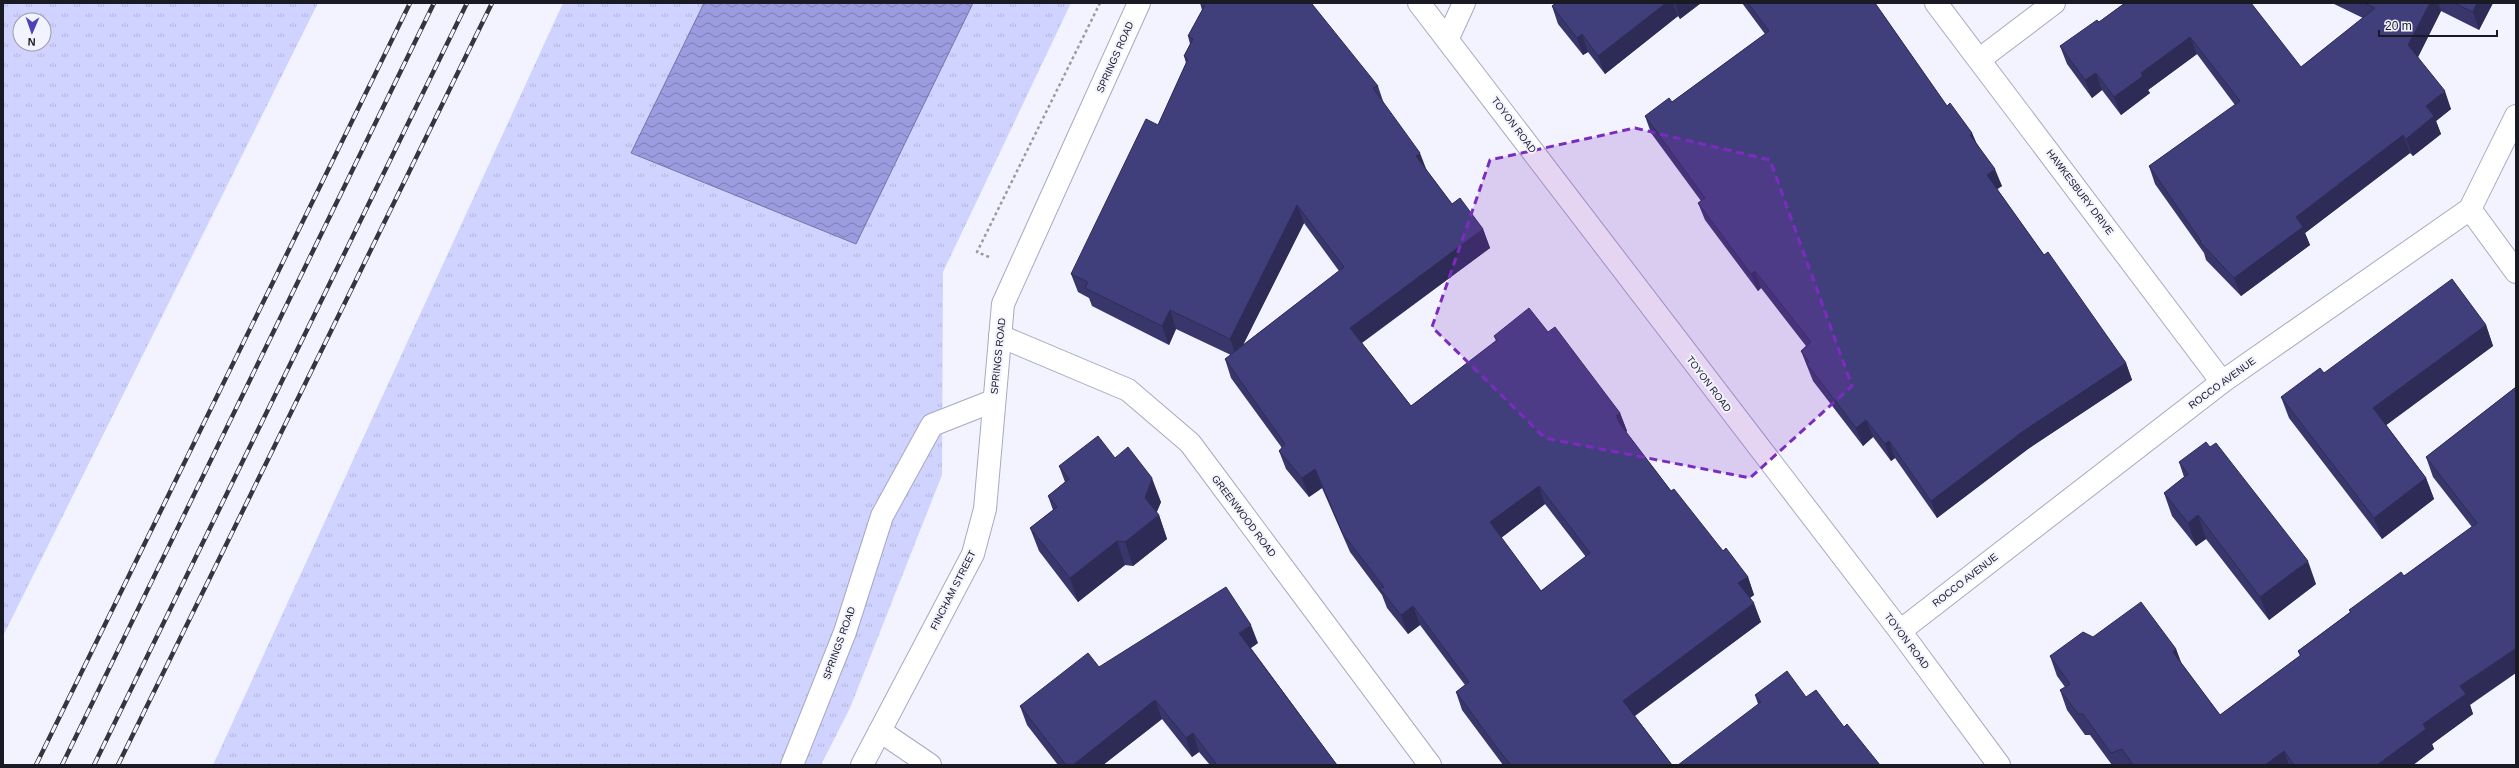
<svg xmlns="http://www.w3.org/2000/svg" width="2519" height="768" font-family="Helvetica,sans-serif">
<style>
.grass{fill:url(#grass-tufts);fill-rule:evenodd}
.water{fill:url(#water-waves);stroke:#7375a7}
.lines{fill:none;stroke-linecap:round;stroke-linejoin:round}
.minor-casing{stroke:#a7a9c3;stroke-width:24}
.path{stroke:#999aa4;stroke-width:2.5;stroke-dasharray:3 3;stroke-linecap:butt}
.minor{stroke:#fff;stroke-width:22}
.rail-casing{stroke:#34353e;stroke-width:4.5}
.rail{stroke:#f2f3fe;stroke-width:3;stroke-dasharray:9;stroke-linecap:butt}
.wall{fill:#38366a;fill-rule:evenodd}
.shaded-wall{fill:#2e2c56}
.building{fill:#413f7b;stroke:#2e2c56;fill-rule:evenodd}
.marked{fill:#7b2cbf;fill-opacity:0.2;stroke:#7b2cbf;stroke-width:3;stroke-dasharray:8 5;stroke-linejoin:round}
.labels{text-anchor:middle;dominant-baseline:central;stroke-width:4;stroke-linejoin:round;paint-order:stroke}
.street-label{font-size:10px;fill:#191a23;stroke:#f2f3fe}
</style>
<defs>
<pattern id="grass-tufts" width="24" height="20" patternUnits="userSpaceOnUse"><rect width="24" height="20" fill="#d0d3ff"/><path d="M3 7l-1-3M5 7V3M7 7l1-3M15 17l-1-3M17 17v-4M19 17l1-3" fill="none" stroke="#b2b5da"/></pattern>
<pattern id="water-waves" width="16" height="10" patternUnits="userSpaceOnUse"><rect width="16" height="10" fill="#9a9cdf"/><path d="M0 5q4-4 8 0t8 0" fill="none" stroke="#7d7eb4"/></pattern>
</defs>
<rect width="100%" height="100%" fill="#f2f3fe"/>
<g class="grass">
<path d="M 3,3 L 318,3 L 3,636 ZM 20,20 L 44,20 L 44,44 L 20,44 Z"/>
<path d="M 563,3 L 1071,3 L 943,272 L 942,475 L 850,708 L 821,765 L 213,765 Z"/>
</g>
<path class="water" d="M 704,3 L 973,3 L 856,244 L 631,153 Z"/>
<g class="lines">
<g class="minor-casing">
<g id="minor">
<path d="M 1419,3 L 1900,631 L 1999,765"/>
<path d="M 1936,3 L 2222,382"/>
<path d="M 1448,38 L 1464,3"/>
<path d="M 1980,59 L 2054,3"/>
<path d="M 2470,209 L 2516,272"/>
<path d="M 1000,336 L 1128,390 L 1190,443 L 1430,765"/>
<path d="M 1900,631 L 2222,382 L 2470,209 L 2516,116"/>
<path d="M 880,731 L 930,765"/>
<path d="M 792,765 L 845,632 L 882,516 L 932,425 L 993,401"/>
<path d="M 862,765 L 973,554 L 985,509 L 1003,304 L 1139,3"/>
</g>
</g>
<path class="path" d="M 989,257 L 977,252 L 1100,3"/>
<use href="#minor" class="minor"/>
<g class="rail-casing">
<g id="rail">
<path d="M 36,765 L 410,3"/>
<path d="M 62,765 L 434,3"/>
<path d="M 94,765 L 467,3"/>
<path d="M 118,765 L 492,3"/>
</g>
</g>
<use href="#rail" class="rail"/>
</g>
<g class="wall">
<path d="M 1200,3 L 1378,86 L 1384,104 L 1427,171 L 1452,204 L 1483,229 L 1490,248 L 1362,343 L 1411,406 L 1496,341 L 1494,336 L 1548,332 L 1620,413 L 1627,431 L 1626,432 L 1671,491 L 1723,551 L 1748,577 L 1754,595 L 1750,598 L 1761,622 L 1635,716 L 1672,765 L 1503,765 L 1462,710 L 1456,692 L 1465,685 L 1420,625 L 1408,634 L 1387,608 L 1382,595 L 1350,552 L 1322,488 L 1309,497 L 1286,469 L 1279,451 L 1282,448 L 1231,378 L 1225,359 L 1231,355 L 1176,329 L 1169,345 L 1092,306 L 1089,298 L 1078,292 L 1071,274 L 1158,125 L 1186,63 L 1184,56 L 1190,44 L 1188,36 L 1202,10 ZM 1304,223 L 1339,271 L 1243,345 ZM 1545,504 L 1586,557 L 1541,591 L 1501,538 Z"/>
<path d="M 1556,3 L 1701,3 L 1680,19 L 1678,16 L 1605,74 L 1588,52 L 1583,55 L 1558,24 L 1552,6 Z"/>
<path d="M 1742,3 L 1875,3 L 1947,106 L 1972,133 L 1976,142 L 2002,186 L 1997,189 L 2044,255 L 2126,363 L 2132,380 L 2028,449 L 1937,518 L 1895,458 L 1891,461 L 1873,437 L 1863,446 L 1813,381 L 1801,351 L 1806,346 L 1761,288 L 1758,291 L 1705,220 L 1698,203 L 1701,201 L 1651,133 L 1645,116 L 1672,102 L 1765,34 Z"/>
<path d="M 2125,3 L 2301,67 L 2363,18 L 2332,3 L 2493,3 L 2479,30 L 2441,11 L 2418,57 L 2451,109 L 2436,121 L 2441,134 L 2413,156 L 2410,153 L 2305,233 L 2310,245 L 2241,296 L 2206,260 L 2204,253 L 2155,184 L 2149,166 L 2235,105 L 2197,54 L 2148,90 L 2150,93 L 2121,115 L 2102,90 L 2092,98 L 2067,64 L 2060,46 L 2099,22 Z"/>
<path d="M 2486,325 L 2493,346 L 2386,425 L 2426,478 L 2434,499 L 2382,539 L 2289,418 L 2281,397 L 2324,373 Z"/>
<path d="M 2516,387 L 2470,705 L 2473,714 L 2432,744 L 2434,749 L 2413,765 L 2112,765 L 2090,735 L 2085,735 L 2067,710 L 2060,690 L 2065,687 L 2057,676 L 2050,656 L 2093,637 L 2176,649 L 2181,663 L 2220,715 L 2300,656 L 2298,651 L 2350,612 L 2349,610 L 2404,576 L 2472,527 L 2433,477 L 2426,457 Z"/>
<path d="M 1115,458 L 1161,502 L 1156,513 L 1159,515 L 1167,539 L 1133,566 L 1125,565 L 1078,602 L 1039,551 L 1030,528 L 1053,510 L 1048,496 L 1065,482 L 1059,466 Z"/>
<path d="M 2179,462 L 2316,584 L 2269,620 L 2206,539 L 2196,546 L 2172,516 L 2164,493 L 2184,477 Z"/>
<path d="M 1258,643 L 1251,648 L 1337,765 L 1210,765 L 1199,752 L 1192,757 L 1162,719 L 1103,765 L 1058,765 L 1027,725 L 1020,706 L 1099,667 Z"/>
<path d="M 1755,695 L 1806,697 L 1844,727 L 1758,704 Z"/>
</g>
<g class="shaded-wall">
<path d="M 1666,3 L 1673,3 L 1678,16 L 1605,74 L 1598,56 Z"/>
<path d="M 1675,3 L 1701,3 L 1680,19 Z"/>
<path d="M 2430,3 L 2438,3 L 2441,11 L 2415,63 L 2408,45 Z"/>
<path d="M 2477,3 L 2493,3 L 2479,30 L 2473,12 Z"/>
<path d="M 1582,34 L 1588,52 L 1583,55 L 1577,38 Z"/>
<path d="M 2190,37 L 2197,54 L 2148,90 L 2150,93 L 2121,115 L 2114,97 L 2141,73 Z"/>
<path d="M 2096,73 L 2102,90 L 2092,98 L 2085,80 Z"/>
<path d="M 2445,91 L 2451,109 L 2436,121 L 2441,134 L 2413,156 L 2406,139 L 2426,106 Z"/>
<path d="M 1972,133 L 1979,150 L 1970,135 Z"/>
<path d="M 2403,135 L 2410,153 L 2305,233 L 2310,245 L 2241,296 L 2234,278 L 2296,217 Z"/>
<path d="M 1420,153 L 1427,171 L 1416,156 Z"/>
<path d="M 1995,169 L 2002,186 L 1993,192 L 1987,175 Z"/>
<path d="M 1297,205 L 1304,223 L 1237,357 L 1230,339 Z"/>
<path d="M 1483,229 L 1490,248 L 1357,346 L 1350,328 Z"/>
<path d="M 1755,271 L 1761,288 L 1758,291 L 1751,274 Z"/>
<path d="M 1170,310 L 1176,329 L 1169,345 L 1162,326 Z"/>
<path d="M 2486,325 L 2493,346 L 2381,429 L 2373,408 Z"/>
<path d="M 2126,363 L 2132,380 L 2028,449 L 1937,518 L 1931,501 L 2022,432 Z"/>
<path d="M 1620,413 L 1627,431 L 1623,435 L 1616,416 Z"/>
<path d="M 1866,420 L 1873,437 L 1863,446 L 1856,428 Z"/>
<path d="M 1889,441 L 1895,458 L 1891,461 L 1885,444 Z"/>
<path d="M 1315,469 L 1322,488 L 1309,497 L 1302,478 Z"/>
<path d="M 1152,478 L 1161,502 L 1154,519 L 1159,515 L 1167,539 L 1133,566 L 1125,542 L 1145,498 Z"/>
<path d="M 2426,478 L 2434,499 L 2382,539 L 2374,518 Z"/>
<path d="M 1539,486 L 1545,504 L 1497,541 L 1490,522 Z"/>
<path d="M 2198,515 L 2206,539 L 2196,546 L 2188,523 Z"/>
<path d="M 1117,541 L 1125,565 L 1078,602 L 1070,578 Z"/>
<path d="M 2308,561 L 2316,584 L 2269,620 L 2260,597 Z"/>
<path d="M 1748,577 L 1754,595 L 1745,601 L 1738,583 Z"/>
<path d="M 1754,603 L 1761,622 L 1630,719 L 1623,701 Z"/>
<path d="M 1413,606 L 1420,625 L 1408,634 L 1401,615 Z"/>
<path d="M 1251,625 L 1258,643 L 1246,651 L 1239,633 Z"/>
<path d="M 2516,648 L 2516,673 L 2470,705 L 2473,714 L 2432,744 L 2434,749 L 2413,765 L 2377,765 L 2423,724 L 2460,686 Z"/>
<path d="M 2176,649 L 2184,670 L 2173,652 Z"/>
<path d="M 1155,700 L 1162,719 L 1103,765 L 1073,765 Z"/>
<path d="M 1193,733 L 1199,752 L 1192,757 L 1186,738 Z"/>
<path d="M 2284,751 L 2289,765 L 2265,765 Z"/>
</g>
<g class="building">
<path d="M 1201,3 L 1310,3 L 1312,4 L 1378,86 L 1373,88 L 1420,153 L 1416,156 L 1452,204 L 1460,198 L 1483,229 L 1350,328 L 1411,406 L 1497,340 L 1494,336 L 1529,308 L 1548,332 L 1555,327 L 1620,413 L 1616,416 L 1620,424 L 1671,491 L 1674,489 L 1723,551 L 1726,548 L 1748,577 L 1738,583 L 1754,603 L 1623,701 L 1672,765 L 1511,765 L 1498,749 L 1456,692 L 1469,682 L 1413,606 L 1401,615 L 1380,589 L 1384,587 L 1343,534 L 1315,469 L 1302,478 L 1279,451 L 1285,444 L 1225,359 L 1344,267 L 1297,205 L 1230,339 L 1170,310 L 1162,326 L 1085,288 L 1088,282 L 1071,274 L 1146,119 L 1158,125 L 1188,59 L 1184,56 L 1193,39 L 1188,36 L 1205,5 ZM 1539,486 L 1590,553 L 1541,591 L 1490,522 Z"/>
<path d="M 1556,3 L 1666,3 L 1598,56 L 1582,34 L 1577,38 L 1552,6 Z"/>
<path d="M 1748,3 L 1875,3 L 1947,106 L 1950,103 L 1972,133 L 1970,135 L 1995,169 L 1987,175 L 2044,255 L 2048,252 L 2126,363 L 2022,432 L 1931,501 L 1889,441 L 1885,444 L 1866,420 L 1856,428 L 1807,364 L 1809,362 L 1801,351 L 1811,342 L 1755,271 L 1751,274 L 1698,203 L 1705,198 L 1645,116 L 1669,98 L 1672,102 L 1769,31 Z"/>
<path d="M 2125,3 L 2251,3 L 2301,67 L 2375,8 L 2364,3 L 2430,3 L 2408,45 L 2445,91 L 2426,106 L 2434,116 L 2406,139 L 2403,135 L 2296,217 L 2303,227 L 2234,278 L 2200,242 L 2201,241 L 2149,166 L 2240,101 L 2190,37 L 2141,73 L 2143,76 L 2114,97 L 2096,73 L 2085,80 L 2060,46 L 2097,20 L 2099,22 Z"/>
<path d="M 2454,3 L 2477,3 L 2473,12 Z"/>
<path d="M 2452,279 L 2486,325 L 2373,408 L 2426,478 L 2374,518 L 2281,397 L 2320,368 L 2324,373 Z"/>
<path d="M 2516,387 L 2516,648 L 2460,686 L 2466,694 L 2423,724 L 2426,729 L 2377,765 L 2294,765 L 2284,751 L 2265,765 L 2133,765 L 2122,749 L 2111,753 L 2083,714 L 2078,714 L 2060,690 L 2070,684 L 2050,656 L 2083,632 L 2093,637 L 2141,602 L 2176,649 L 2173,652 L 2220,715 L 2301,655 L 2298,651 L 2351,612 L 2349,610 L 2401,572 L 2404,576 L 2477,523 L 2426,457 Z"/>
<path d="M 1098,436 L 1115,458 L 1128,447 L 1152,478 L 1145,498 L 1159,515 L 1125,542 L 1117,541 L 1070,578 L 1030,528 L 1057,507 L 1048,496 L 1069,479 L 1059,466 Z"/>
<path d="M 2206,442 L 2210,447 L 2216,443 L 2308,561 L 2260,597 L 2198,515 L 2188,523 L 2164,493 L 2188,474 L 2179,462 Z"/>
<path d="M 1226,587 L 1251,625 L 1239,633 L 1337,765 L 1217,765 L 1193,733 L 1186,738 L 1155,700 L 1073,765 L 1066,765 L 1020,706 L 1088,653 L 1099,667 Z"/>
<path d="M 1787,671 L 1806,697 L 1816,690 L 1844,727 L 1847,724 L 1880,765 L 1678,765 L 1761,702 L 1755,695 Z"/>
</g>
<path class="marked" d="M 1635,128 L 1770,160 L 1852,386 L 1750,478 L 1545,438 L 1432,327 L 1490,160 Z"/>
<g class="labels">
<g class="street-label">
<text transform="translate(1115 57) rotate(-66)">SPRINGS ROAD</text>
<text transform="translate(1514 125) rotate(53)">TOYON ROAD</text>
<text transform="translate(2080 192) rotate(53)">HAWKESBURY DRIVE</text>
<text transform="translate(998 356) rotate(-84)">SPRINGS ROAD</text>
<text transform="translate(2222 383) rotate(-36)">ROCCO AVENUE</text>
<text transform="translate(1709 384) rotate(53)">TOYON ROAD</text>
<text transform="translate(1244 516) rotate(53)">GREENWOOD ROAD</text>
<text transform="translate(1965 580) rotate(-38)">ROCCO AVENUE</text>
<text transform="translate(953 590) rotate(-63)">FINCHAM STREET</text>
<text transform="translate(1907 641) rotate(53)">TOYON ROAD</text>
<text transform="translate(839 643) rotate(-70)">SPRINGS ROAD</text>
</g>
</g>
<rect width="2519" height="768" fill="none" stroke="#191a23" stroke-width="8"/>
<g transform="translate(32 32) rotate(182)"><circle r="19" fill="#f2f3fe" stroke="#9b9ca6"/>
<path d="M0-3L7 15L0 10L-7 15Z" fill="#4f40b8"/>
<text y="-6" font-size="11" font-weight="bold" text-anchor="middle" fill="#191a23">N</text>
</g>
<path d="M2379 30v6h118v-6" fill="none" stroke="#191a23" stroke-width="2"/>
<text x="2385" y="30" font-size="12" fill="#191a23" stroke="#f2f3fe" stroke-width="3" paint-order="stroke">20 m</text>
</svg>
